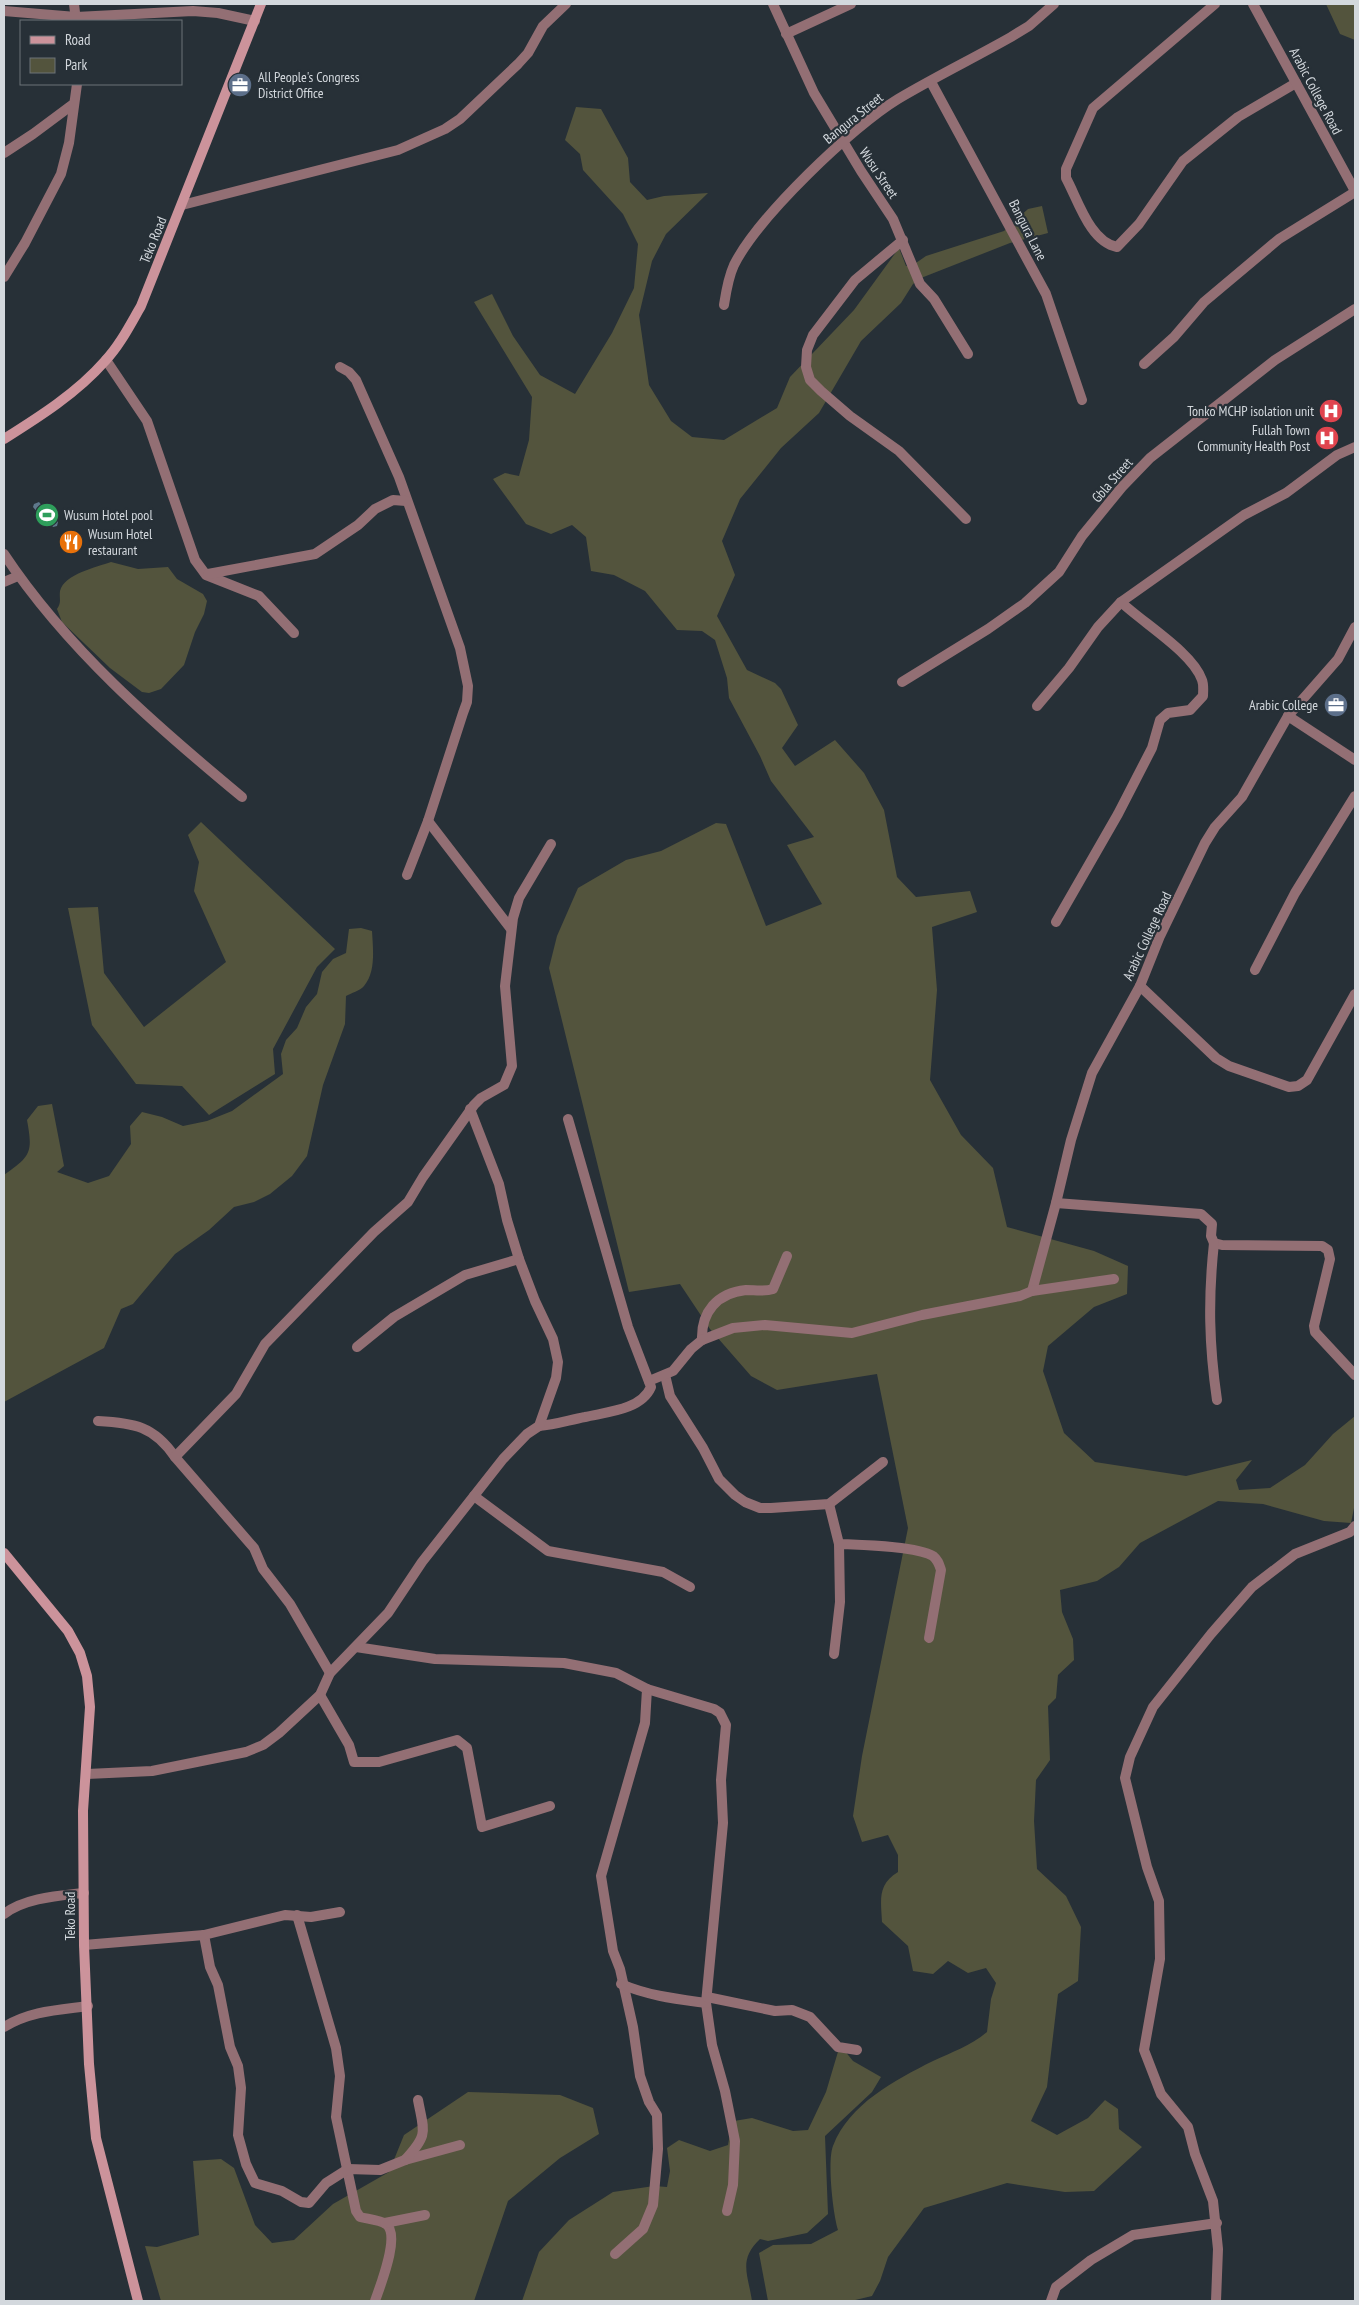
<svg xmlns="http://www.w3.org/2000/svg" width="1359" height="2305" font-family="'PT Sans Narrow',sans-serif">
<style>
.green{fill:#53543d}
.water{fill:#5f788c}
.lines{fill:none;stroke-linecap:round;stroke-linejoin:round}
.street{stroke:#936f74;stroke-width:10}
.secondary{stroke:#cc939b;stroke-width:10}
.labels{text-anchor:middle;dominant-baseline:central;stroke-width:4.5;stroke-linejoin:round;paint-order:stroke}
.poi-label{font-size:14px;fill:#d3d8dd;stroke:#273037;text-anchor:start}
.street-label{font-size:14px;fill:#d3d8dd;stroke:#273037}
</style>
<rect width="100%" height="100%" fill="#273037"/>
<g class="green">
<path d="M 1326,4 L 1355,4 L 1355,40 L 1340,34 Z"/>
<path d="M 576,107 L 601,109 L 628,158 L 630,182 L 647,200 L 664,196 L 708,193 L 666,234 L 652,261 L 639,315 L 649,385 L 671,421 L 692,437 L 724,440 L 777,408 L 790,377 L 854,310 L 899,248 L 906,266 L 913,265 L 926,256 L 1004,231 L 1028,209 L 1042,206 L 1048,233 L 1010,243 L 921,278 L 913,284 L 901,303 L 861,341 L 819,413 L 781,448 L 740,499 L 722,541 L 735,575 L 717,616 L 747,670 L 775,683 L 781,689 L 798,725 L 782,748 L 795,766 L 835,740 L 864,773 L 884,810 L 897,877 L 916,897 L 970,891 L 977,912 L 932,927 L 937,990 L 930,1080 L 961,1135 L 993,1168 L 1007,1227 L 1094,1251 L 1128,1266 L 1127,1294 L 1094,1307 L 1048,1346 L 1043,1371 L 1064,1433 L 1095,1462 L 1186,1476 L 1252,1460 L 1236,1480 L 1239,1490 L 1270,1488 L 1305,1465 L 1333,1434 L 1355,1416 L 1355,1503 L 1351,1523 L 1324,1521 L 1263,1504 L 1218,1501 L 1140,1543 L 1119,1567 L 1097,1581 L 1060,1590 L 1062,1612 L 1073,1639 L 1074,1660 L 1058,1675 L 1056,1698 L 1048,1706 L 1050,1760 L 1036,1780 L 1034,1821 L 1037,1869 L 1066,1896 L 1081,1927 L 1078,1981 L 1058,1994 L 1047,2087 L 1031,2121 L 1057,2135 L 1088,2118 L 1105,2100 L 1118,2109 L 1119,2129 L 1142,2147 L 1094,2191 L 1065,2192 L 1007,2183 L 924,2208 L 888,2257 L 880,2281 L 872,2296 L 851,2301 L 768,2301 L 759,2253 L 773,2245 L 811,2244 L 838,2230 C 833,2214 827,2161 833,2146 C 849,2104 895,2080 933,2061 C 952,2052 970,2046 987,2032 L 991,1999 L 996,1983 L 986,1968 L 968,1973 L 948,1961 L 933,1974 L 913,1971 L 908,1946 L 882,1922 C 881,1900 877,1885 898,1872 L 898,1855 L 888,1835 L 862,1842 L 853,1816 L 862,1756 L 908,1528 L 877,1374 L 777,1390 L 751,1376 L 710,1329 L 680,1284 L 629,1292 L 549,968 L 557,936 L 578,888 L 626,860 L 661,851 L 716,823 L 726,824 L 766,926 L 822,904 L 787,845 L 814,837 L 771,781 L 760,756 L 729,698 L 727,678 L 715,640 L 702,631 L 677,630 L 645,591 L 614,575 L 591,571 L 586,537 L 572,525 L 551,534 L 526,524 L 493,479 L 505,473 L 519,476 L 529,440 L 532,397 L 474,302 L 492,294 L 513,336 L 540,375 L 575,394 L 612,333 L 634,288 L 638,244 L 623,214 L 583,170 L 580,154 L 565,140 Z"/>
<path d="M 111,562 L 138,569 L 168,567 L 177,579 L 203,594 L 207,601 L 204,614 L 195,632 L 184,665 L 161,689 L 149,693 L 142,692 L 110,668 L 62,622 L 57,609 C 62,602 59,599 60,591 C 64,574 97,567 111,562 Z"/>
<path d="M 201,822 L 335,949 L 317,967 L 273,1049 L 275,1074 L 209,1115 L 182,1086 L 136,1084 L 92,1025 L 68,908 L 98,907 L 104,973 L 144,1027 L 226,962 L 194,891 L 199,862 L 188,835 Z"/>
<path d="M 361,928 L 372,931 C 373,949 376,972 364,986 C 360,991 351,993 346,996 L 345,1024 L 323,1085 L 307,1156 L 292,1176 L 270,1194 L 254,1202 L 234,1207 L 209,1230 L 175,1254 L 133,1304 L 121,1309 L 104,1348 L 4,1402 L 4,1175 C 31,1156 33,1153 27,1120 L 38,1106 L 52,1104 L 64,1166 L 57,1172 L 88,1183 L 109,1176 L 131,1144 L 130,1126 L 142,1112 L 162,1117 L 183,1126 L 207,1121 L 232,1111 L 283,1074 L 281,1054 L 286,1040 L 297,1028 L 306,1007 L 317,994 L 322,972 L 333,959 L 346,953 L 349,929 Z"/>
<path d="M 840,2045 L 853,2061 L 881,2077 L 872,2092 L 825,2136 L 828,2214 L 807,2233 L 768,2241 L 760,2239 C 738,2260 748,2274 752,2301 L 522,2301 L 539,2252 L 569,2220 L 613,2192 L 654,2186 L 667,2187 L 670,2171 L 667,2148 L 679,2140 L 710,2151 L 728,2145 L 731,2128 L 734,2121 L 752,2118 L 793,2131 L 808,2130 L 826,2092 Z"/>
<path d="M 468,2092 L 560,2095 L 593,2108 L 599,2134 L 560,2158 L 508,2201 L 474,2301 L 161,2301 L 145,2246 L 157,2247 L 199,2235 L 193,2161 L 221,2159 L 234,2168 L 255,2225 L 272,2243 L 294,2240 L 333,2204 L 389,2172 L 404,2135 Z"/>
</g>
<path class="water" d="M 39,502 L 45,510 L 50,510 L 58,522 L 57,526 L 53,527 L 48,520 L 43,519 L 33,507 L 34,504 Z"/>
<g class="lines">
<g class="street">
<path d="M 74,4 L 76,21"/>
<path d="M 773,4 L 814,93 L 861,171 L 893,219 L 920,284 L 934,299 L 968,354"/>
<path d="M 1215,4 L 1093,108 L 1066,169 L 1066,178 C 1078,200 1090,242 1117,247 L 1139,224 L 1183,161 L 1238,117 L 1296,83"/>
<path d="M 1253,4 L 1355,191"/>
<path d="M 4,11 L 76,17 L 193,11 L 218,13 L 255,21"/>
<path d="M 786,34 L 851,4"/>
<path d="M 931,82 L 1046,294 L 1082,400"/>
<path d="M 4,153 L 33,134 L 72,105"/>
<path d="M 182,205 L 398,150 L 445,129 L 460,119 L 518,64 L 528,53 L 543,26 L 566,4"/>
<path d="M 903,240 L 855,280 L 813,335 L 807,350 L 806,367 L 810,380 L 821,391 L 850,416 L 899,451 L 966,519"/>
<path d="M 4,277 L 25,243 L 61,174 L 69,143 L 77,84"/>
<path d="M 724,305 C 726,292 728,278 734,265 C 758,217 852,127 898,99 C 935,77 974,58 1011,37 L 1029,26 L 1054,4"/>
<path d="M 106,360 L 147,421 L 195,560 L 206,575 L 259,596 L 294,633"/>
<path d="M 1144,364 L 1174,337 L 1204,302 L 1279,239 L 1355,192"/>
<path d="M 340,367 L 349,372 L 356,380 L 399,477 L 460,648 L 468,686 L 467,702 L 463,713 L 428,821 L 407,875"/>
<path d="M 4,554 C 67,649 155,725 242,797"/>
<path d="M 208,574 L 315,554 L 358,525 L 375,509 L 393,500 L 406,501"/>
<path d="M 4,582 L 18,576"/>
<path d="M 902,682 L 988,629 L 1025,603 L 1059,572 L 1082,536 L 1122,487 L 1150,458 L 1275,360 L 1355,309"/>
<path d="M 1037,706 L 1069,668 L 1098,627 L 1121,602 L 1244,515 L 1286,493 L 1337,455 L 1355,447"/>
<path d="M 1288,716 L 1355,760"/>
<path d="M 428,821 L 511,929"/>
<path d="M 1056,922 L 1118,814 L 1152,748 L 1160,720 L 1168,713 L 1190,710 L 1203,696 C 1203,692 1204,685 1202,680 C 1193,653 1143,623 1121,602"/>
<path d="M 1255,970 L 1295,893 L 1355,796"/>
<path d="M 1140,986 L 1216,1058 L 1229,1066 L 1289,1087 L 1298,1086 L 1307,1080 L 1355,994"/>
<path d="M 1056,1203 L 1201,1214 L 1212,1224 L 1211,1236 L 1214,1243 L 1222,1245 L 1322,1246 L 1328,1250 L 1330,1259 L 1314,1326 L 1315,1332 L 1355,1375"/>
<path d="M 1214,1243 C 1208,1299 1209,1345 1217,1400"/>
<path d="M 1032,1291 L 1056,1203 L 1071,1140 L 1092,1073 L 1140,986 L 1160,936 L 1205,843 L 1215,827 L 1242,797 L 1288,716 L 1338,659 L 1355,627"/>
<path d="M 702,1340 C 701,1312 717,1293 746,1290 C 755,1290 764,1292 773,1289 L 787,1256"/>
<path d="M 357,1347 L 394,1317 L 465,1275 L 519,1259"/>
<path d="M 665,1375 L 670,1396 L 703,1448 L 719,1479 L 735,1495 L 745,1502 L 760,1508 L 771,1508 L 829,1504 L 883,1462"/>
<path d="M 649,1381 L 673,1371 L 691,1349 L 702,1340 L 733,1328 L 765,1325 L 852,1333 L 922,1315 L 1020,1296 L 1032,1291 L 1114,1279"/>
<path d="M 98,1421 C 134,1423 154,1426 175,1457 L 254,1548 L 263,1569 L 290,1604 L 330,1673"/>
<path d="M 539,1426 C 555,1425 569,1420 585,1417 C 607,1412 641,1410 651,1387 L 628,1327 L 568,1119"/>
<path d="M 175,1457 L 236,1394 L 265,1344 L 374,1232 L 408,1202 L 423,1177 L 474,1105 L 481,1098 L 504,1085 L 512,1066 L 505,986 L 513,918 L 519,898 L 551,844"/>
<path d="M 474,1496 L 548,1551 L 663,1572 L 690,1587"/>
<path d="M 829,1504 L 839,1544 L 840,1602 L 834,1654"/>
<path d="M 839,1544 C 860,1545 916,1546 933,1556 C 938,1560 939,1564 941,1570 L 929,1638"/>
<path d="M 356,1647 L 435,1659 L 564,1663 L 616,1673 L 647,1689 L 645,1723 L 601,1876 L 613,1951 L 620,1969 L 633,2027 L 640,2076 L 649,2102 L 657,2115 L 658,2149 L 653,2205 L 643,2229 L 615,2254"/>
<path d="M 647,1689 L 714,1709 L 720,1713 L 726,1725 L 721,1780 L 723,1823 L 706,2003 L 712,2045 L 725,2091 L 735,2141 L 733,2185 L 727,2211"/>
<path d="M 320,1695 L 349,1745 L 354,1762 L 379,1762 L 457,1740 L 467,1748 L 482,1827 L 550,1806"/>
<path d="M 87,1774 L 152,1771 L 246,1752 L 263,1745 L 279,1733 L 320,1695 L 330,1673 L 388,1613 L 422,1562 L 503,1459 L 527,1434 L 539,1426 L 556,1378 L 558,1362 L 553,1339 L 535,1301 L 519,1259 L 507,1220 L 499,1184 L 470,1109"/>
<path d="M 4,1914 C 25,1898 57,1896 84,1893"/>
<path d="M 297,1915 L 336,2048 L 340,2076 L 336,2117 L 356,2211 L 360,2217 C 368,2219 380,2220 386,2224 C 401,2235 380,2286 375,2301"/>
<path d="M 204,1935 L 210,1967 L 218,1985 L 230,2047 L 238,2066 L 241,2088 L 238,2135 L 246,2164 L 255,2183 L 282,2191 L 301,2202 L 309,2203 L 326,2183 L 348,2169 L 380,2170 L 405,2160 L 460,2145"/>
<path d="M 84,1945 L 204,1935 L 285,1915 L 311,1917 L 340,1912"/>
<path d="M 621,1984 C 649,1996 677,1999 706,2003"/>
<path d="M 707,1997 L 775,2011 L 792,2010 L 810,2017 L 838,2047 L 857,2050"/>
<path d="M 4,2027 C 30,2011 58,2010 88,2006"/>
<path d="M 405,2160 C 429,2134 424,2132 418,2100"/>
<path d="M 385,2223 L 425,2215"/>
<path d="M 1051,2301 L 1056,2287 L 1091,2260 L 1133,2235 L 1217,2223"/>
<path d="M 1216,2301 L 1218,2249 L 1213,2201 L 1195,2154 L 1188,2127 L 1161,2094 L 1144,2050 L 1160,1959 L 1159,1901 L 1147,1867 L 1125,1778 L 1130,1757 L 1153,1707 L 1211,1634 L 1252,1587 L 1295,1554 L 1350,1532 L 1355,1526"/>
</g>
<g class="secondary">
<path d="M 4,439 C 39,417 77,393 105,361 C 120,345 130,325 141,306 L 261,4"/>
<path d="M 4,1553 L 68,1631 L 80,1653 L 87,1676 L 90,1707 L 83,1811 L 84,1945 L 89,2064 L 96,2138 L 138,2301"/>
</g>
</g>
<defs>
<g id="office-disc" transform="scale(1.25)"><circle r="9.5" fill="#5c6f8a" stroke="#273037"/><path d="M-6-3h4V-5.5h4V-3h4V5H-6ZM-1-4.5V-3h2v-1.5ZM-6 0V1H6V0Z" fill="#fff"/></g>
<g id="hospital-disc" transform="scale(1.25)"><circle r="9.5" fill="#e0444e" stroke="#273037"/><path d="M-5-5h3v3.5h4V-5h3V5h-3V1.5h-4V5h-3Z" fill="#fff"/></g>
<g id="stadium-disc" transform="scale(1.25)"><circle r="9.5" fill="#2e9e5b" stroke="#273037"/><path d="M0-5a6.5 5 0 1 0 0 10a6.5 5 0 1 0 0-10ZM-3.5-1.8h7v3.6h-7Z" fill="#fff"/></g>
<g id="restaurant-disc" transform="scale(1.25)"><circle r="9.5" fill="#e8710a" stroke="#273037"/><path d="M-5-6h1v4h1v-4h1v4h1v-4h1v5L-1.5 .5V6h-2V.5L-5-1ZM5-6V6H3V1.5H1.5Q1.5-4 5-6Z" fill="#fff"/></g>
</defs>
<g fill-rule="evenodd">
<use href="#office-disc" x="240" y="85"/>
<use href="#hospital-disc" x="1331" y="411"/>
<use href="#hospital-disc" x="1327" y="438"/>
<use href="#stadium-disc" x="47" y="515"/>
<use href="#restaurant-disc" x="71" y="542"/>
<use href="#office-disc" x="1336" y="705"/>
</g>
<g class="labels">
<g class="poi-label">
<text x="258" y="77">All People's Congress<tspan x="258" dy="16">District Office</tspan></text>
<text x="1314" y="411" text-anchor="end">Tonko MCHP isolation unit</text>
<text x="1310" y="430" text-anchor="end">Fullah Town<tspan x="1310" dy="16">Community Health Post</tspan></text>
<text x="64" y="515">Wusum Hotel pool</text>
<text x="88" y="534">Wusum Hotel<tspan x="88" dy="16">restaurant</tspan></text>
<text x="1318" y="705" text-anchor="end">Arabic College</text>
</g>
<g class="street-label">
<text transform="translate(1316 91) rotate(62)">Arabic College Road</text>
<text transform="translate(853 118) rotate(-39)">Bangura Street</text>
<text transform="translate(879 173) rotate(56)">Wusu Street</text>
<text transform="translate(1028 230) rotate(63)">Bangura Lane</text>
<text transform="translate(153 240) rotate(-68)">Teko Road</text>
<text transform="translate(1112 480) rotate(-49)">Gbla Street</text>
<text transform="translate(1147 936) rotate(-65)">Arabic College Road</text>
<text transform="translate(70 1916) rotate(-90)">Teko Road</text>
</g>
</g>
<rect width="1359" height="2305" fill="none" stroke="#d3d8dd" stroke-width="10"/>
<rect x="20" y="20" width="162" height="65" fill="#273037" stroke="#6c7379"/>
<rect x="30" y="36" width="25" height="8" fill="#cc939b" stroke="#6c7379"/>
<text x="65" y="45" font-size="15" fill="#d3d8dd">Road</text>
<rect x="30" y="58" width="25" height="15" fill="#53543d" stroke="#6c7379"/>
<text x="65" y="70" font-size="15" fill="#d3d8dd">Park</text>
</svg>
